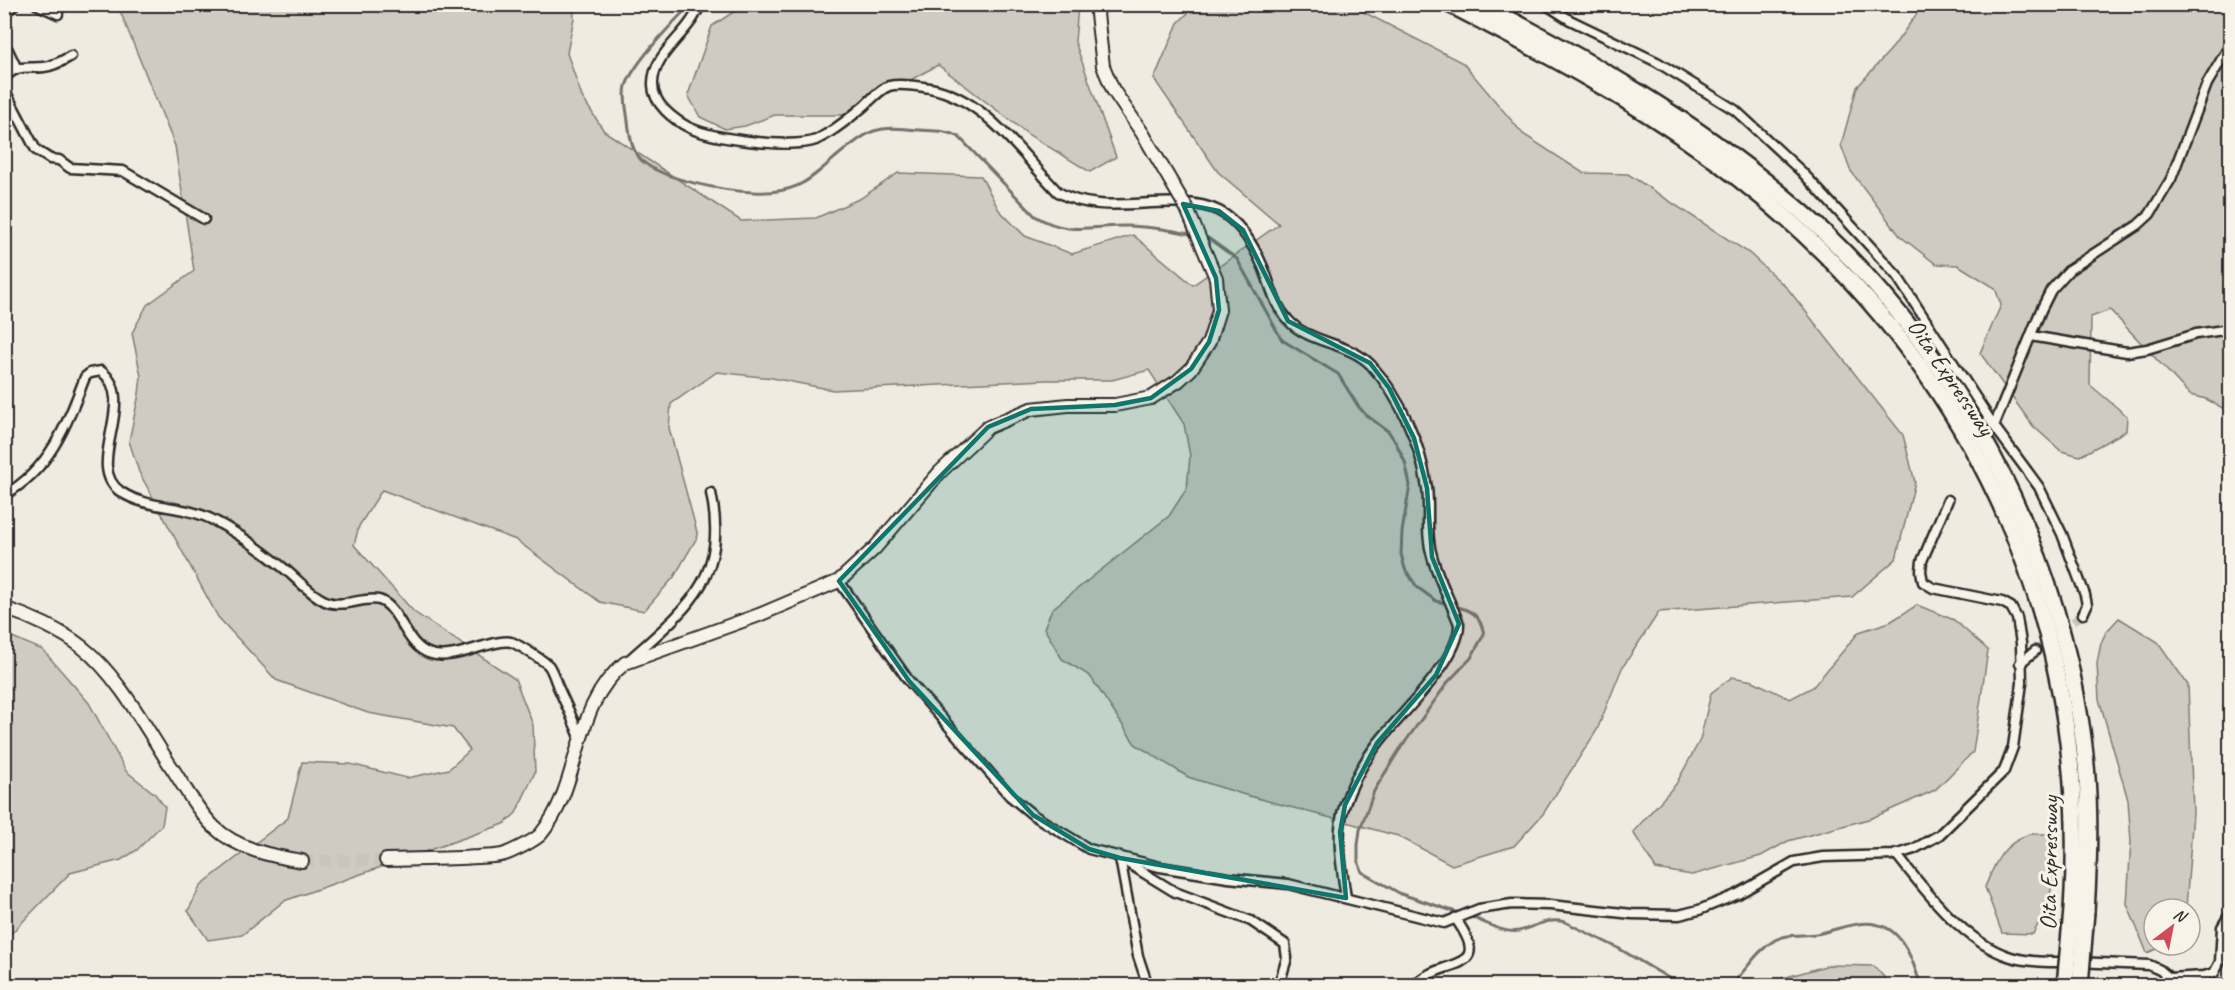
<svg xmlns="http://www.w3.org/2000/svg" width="2235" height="990" font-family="Caveat,sans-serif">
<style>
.green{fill:#cfcbc2;stroke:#7d7b76;stroke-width:1.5}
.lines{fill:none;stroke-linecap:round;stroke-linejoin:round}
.stream{stroke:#74726e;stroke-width:3}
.street-tunnel{stroke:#c8c5bc;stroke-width:8;stroke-dasharray:8 4;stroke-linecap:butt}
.secondary-tunnel{stroke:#c8c5bc;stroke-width:12;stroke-dasharray:12 6;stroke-linecap:butt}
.street-casing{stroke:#2b2b2b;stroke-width:13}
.secondary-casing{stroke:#2b2b2b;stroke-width:16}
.highway-casing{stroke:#2b2b2b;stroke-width:20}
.street{stroke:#f7f3e8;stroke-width:8}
.secondary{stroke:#f7f3e8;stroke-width:12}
.highway{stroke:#f7f3e8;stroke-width:15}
.secondary-bridge-casing{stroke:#2b2b2b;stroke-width:16;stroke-linecap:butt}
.highway-bridge-casing{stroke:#2b2b2b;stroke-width:20;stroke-linecap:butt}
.secondary-bridge{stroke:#f7f3e8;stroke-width:12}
.highway-bridge{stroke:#f7f3e8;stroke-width:15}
.marked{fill:#0f766e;fill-opacity:0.2;stroke:#0f766e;stroke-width:4.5;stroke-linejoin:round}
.labels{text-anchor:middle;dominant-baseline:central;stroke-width:6;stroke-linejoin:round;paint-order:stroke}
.street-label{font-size:24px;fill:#2b2b2b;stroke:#f7f3e8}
</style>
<rect width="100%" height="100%" fill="#efebe0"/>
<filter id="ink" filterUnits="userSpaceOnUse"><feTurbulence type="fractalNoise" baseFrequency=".0167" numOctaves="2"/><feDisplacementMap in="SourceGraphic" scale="12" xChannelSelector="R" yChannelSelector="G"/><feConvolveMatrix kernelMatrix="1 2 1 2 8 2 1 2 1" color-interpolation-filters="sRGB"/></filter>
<g filter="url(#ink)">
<g class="green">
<path d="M 121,4 L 573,5 L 574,18 L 567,53 L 582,97 L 604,131 L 741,221 L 816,218 L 861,198 L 898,173 L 981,176 L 999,210 L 1025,236 L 1072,254 L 1133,235 L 1193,285 L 1279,224 L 1218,172 L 1154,79 L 1178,23 L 1196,5 L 1350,5 L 1463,63 L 1523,134 L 1583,173 L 1628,174 L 1749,253 L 1788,289 L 1903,435 L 1915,482 L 1896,559 L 1852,597 L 1659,612 L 1622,668 L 1597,730 L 1543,814 L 1514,846 L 1452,865 L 1398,836 L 1242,794 L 1188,777 L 1135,744 L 1090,676 L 1062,659 L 1044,628 L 1052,609 L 1169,516 L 1187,488 L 1190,456 L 1184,424 L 1149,370 L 1112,380 L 1046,380 L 833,390 L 772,378 L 717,372 L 671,404 L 669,428 L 698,536 L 674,577 L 644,611 L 600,602 L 516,540 L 382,490 L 359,526 L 354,545 L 414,612 L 515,679 L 533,725 L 535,772 L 516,813 L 504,824 L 284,901 L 242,935 L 208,940 L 188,911 L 201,885 L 288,818 L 302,762 L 350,764 L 407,778 L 449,769 L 470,750 L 453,728 L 368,713 L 276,680 L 218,617 L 139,472 L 129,441 L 139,394 L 141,376 L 132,333 L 147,305 L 194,271 L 175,146 L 120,11 Z"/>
<path d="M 744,5 L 1078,5 L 1075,42 L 1116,157 L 1090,172 L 1029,135 L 938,65 L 846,115 L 775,115 L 745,126 L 725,129 L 700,117 L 688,95 L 712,26 Z"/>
<path d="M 1923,5 L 2230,5 L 2230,412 L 2206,399 L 2190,395 L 2110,310 L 2091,317 L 2090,385 L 2127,416 L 2126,431 L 2080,456 L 2061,451 L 2033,426 L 1980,353 L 2001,305 L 1995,288 L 1958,265 L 1936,264 L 1900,236 L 1850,170 L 1841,145 L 1857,87 L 1893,47 Z"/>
<path d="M 1917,605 L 1954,620 L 1988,650 L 1973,752 L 1935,790 L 1872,818 L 1788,841 L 1761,856 L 1692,875 L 1656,869 L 1633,832 L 1676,784 L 1700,740 L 1711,693 L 1732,677 L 1753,681 L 1790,699 L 1813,687 L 1859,632 L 1890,622 Z"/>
<path d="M 2119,618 L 2158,642 L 2188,685 L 2193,812 L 2186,908 L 2154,909 L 2154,945 L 2166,945 L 2147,953 L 2127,904 L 2131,841 L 2128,800 L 2099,699 L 2097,663 L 2101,643 L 2106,632 Z"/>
<path d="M 5,634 L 43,650 L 89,703 L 126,771 L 155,794 L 165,807 L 162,825 L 137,850 L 121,860 L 70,873 L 5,940 Z"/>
<path d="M 2029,834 L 2049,834 L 2055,875 L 2046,909 L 2033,934 L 2002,933 L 1985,887 C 1996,861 2001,846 2029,834 Z"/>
<path d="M 1829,965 L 1874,966 L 1891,985 L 1772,985 L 1783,978 Z"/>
</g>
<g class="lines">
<g class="stream">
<path d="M 691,4 C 673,23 634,62 626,86 C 623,98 627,110 628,122 C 630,135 631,149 641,160 C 662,180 725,191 753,192 C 806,195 813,173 851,145 C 858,140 865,134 874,131 C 890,126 903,129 919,130 C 936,131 942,130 958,136 L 1035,216 C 1070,237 1092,225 1130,226 C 1151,227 1173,230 1194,235"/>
<path d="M 1203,237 L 1208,238 L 1237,259 L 1282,340 L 1338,374 L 1358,406 L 1366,415 L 1389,432 L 1396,443 L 1405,462 L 1410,485 L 1402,532 L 1401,554 L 1405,569 L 1417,587 L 1436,601 L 1448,604"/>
<path d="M 1454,606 C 1472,610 1480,615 1484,634 L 1471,658 L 1448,682 L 1398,752 L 1374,791 L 1360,830 L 1358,845 L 1358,861 L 1362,872 L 1401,894 L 1462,914"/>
<path d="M 1469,916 C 1483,921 1503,934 1519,931 C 1535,927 1548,917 1565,922 L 1618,948 L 1682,986"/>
<path d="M 1730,986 C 1746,971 1756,951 1775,940 C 1788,933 1802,936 1816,934 C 1828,932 1840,927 1852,925 C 1897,915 1909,949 1921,986"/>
</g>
<path class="street-tunnel" d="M 2035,651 L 2083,614"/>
<path class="secondary-tunnel" d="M 302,861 L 386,860"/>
<g class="street-casing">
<g id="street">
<path d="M 36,4 L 58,14"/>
<path d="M 701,4 C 697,11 694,18 689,24 C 676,42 652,60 653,85 C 653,104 674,120 690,128 C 714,139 791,149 816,140 C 831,133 851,117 864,106 C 871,100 880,89 889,86 C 900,83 918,86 930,88 C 986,99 1021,154 1058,192 C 1104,220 1173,189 1219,211 C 1240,222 1254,246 1263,267 C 1271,286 1274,305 1288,320 C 1309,344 1349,342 1371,365 C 1401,398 1421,445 1427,488 C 1430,511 1425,534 1432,556 C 1438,579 1451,602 1459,624 C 1460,660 1400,714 1378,743 C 1364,761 1351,785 1344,807 C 1335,835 1342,869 1346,898"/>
<path d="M 1545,4 L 1570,20 L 1657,62 L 1735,110 L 1802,172 L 1859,234 L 1897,276 L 1994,426 L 2039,487 L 2062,534 L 2085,595 L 2087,605 L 2083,614"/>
<path d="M 4,14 L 15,4"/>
<path d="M 4,47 L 8,50 L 17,69"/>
<path d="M 4,79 C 17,63 26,69 44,67 C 54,66 62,61 71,56"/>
<path d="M 4,89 L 36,150 L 50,159 L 59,160 L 70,168 L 123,171 L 204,219"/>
<path d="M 2031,336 L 2127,352 L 2147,349 L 2196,334 L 2230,329"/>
<path d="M 1994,426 L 2041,310 L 2051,290 L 2069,270 L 2138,225 L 2150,214 L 2171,179 L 2207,84 L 2230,45"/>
<path d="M 4,495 C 50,470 67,424 85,377 L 90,373 L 101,371 C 140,400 82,466 121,492 C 148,510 184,504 215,521 C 240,534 264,552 286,570 C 298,580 310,594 325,601 C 342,609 365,596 379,600 C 400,606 405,647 431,654 C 447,659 469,650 484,646 C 491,644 504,640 511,642 C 516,643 546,662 549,666 C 553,672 555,680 558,687 C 566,704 573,720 580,737"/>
<path d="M 839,581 L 909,681 L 1010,796 L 1033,815 L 1089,849 L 1160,867 L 1228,878 L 1288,884 L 1444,923 L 1479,909 L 1512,904 L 1550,905 L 1632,914 L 1679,915 L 1699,910 L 1738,894 L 1794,862 L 1823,857 L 1895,855 L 1914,849 L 1939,835 L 2004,771 L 2013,747 L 2022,683 L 2021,643 L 2017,618 L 2011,607 L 2002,602 L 1933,588 L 1923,582 L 1921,571 L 1922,561 L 1948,500"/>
<path d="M 630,659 C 687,608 729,578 711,493"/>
<path d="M 2020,663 L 2035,651"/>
<path d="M 1896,854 C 1925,891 1965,943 2011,957 C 2032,963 2054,962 2075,962 C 2100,963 2124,964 2149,965 L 2160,970 L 2179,986"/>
<path d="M 1120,858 L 1138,956 L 1148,986"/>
<path d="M 1126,862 L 1175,892 L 1251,921 L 1285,944 L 1287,958 L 1280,981 L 1285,986"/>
<path d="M 2170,978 L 2204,976 L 2214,973 L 2220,962 L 2222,927 L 2230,914"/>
<path d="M 1414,986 C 1439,956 1497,976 1455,918"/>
</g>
</g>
<g class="secondary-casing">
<g id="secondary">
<path d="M 1100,4 L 1097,14 L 1103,66 L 1113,90 L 1143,134"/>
<path d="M 4,608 C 29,616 62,631 82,647 C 119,676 148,732 174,771 C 186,790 198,811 214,827 C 237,849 271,856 302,861"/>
<path d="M 386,860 C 417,859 447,859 478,857 C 486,856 497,857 505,854 C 513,851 536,840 541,834 C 583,783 571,706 625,663 L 759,615 L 839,581 L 875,548 L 940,472 L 988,427 L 1031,409 L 1068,405 L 1115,405 L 1151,398 L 1178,381 L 1191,369 L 1209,342 L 1219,310"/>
</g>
</g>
<g class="highway-casing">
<g id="highway">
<path d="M 1449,4 C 1547,54 1646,106 1733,174 C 1966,354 2093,614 2072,910"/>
<path d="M 1480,4 C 1586,58 1690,118 1782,195 C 1940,326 2048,515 2080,718 C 2091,782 2090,847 2086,912"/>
</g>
</g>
<use href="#street" class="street"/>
<use href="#secondary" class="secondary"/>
<use href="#highway" class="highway"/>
<g class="secondary-bridge-casing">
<path id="secondary-bridge" d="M 1143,134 L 1187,209 L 1216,278 L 1219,310"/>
</g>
<g class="highway-bridge-casing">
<g id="highway-bridge">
<path d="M 2065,986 L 2072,910"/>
<path d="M 2080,986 L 2086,912"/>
</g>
</g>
<use href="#secondary-bridge" class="secondary-bridge"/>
<use href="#highway-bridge" class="highway-bridge"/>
</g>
</g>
<path class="marked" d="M 1183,204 L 1219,211 L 1243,230 L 1288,321 L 1370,363 L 1389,388 L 1414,438 L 1427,488 L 1432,557 L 1459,624 L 1436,675 L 1377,743 L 1345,805 L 1340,832 L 1346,898 L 1120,858 L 1089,849 L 1033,815 L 909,681 L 839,581 L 988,427 L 1031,409 L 1115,405 L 1151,398 L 1191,369 L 1209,342 L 1219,310 L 1216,278 Z"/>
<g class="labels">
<g class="street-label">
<text transform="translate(1951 377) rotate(56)">Oita Expressway</text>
<text transform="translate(2049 863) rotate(-89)">Oita Expressway</text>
</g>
</g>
<rect width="2235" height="990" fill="none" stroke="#f7f3e8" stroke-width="24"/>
<rect x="12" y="12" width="2211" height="966" fill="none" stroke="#2b2b2b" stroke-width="2" filter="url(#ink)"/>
<g transform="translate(2172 927) rotate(32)"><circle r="28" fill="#f7f3e8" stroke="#a5a39c" stroke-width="1.5"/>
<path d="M0-4.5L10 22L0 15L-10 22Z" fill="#d1495b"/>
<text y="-9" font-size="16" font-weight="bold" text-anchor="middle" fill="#2b2b2b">N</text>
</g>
</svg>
